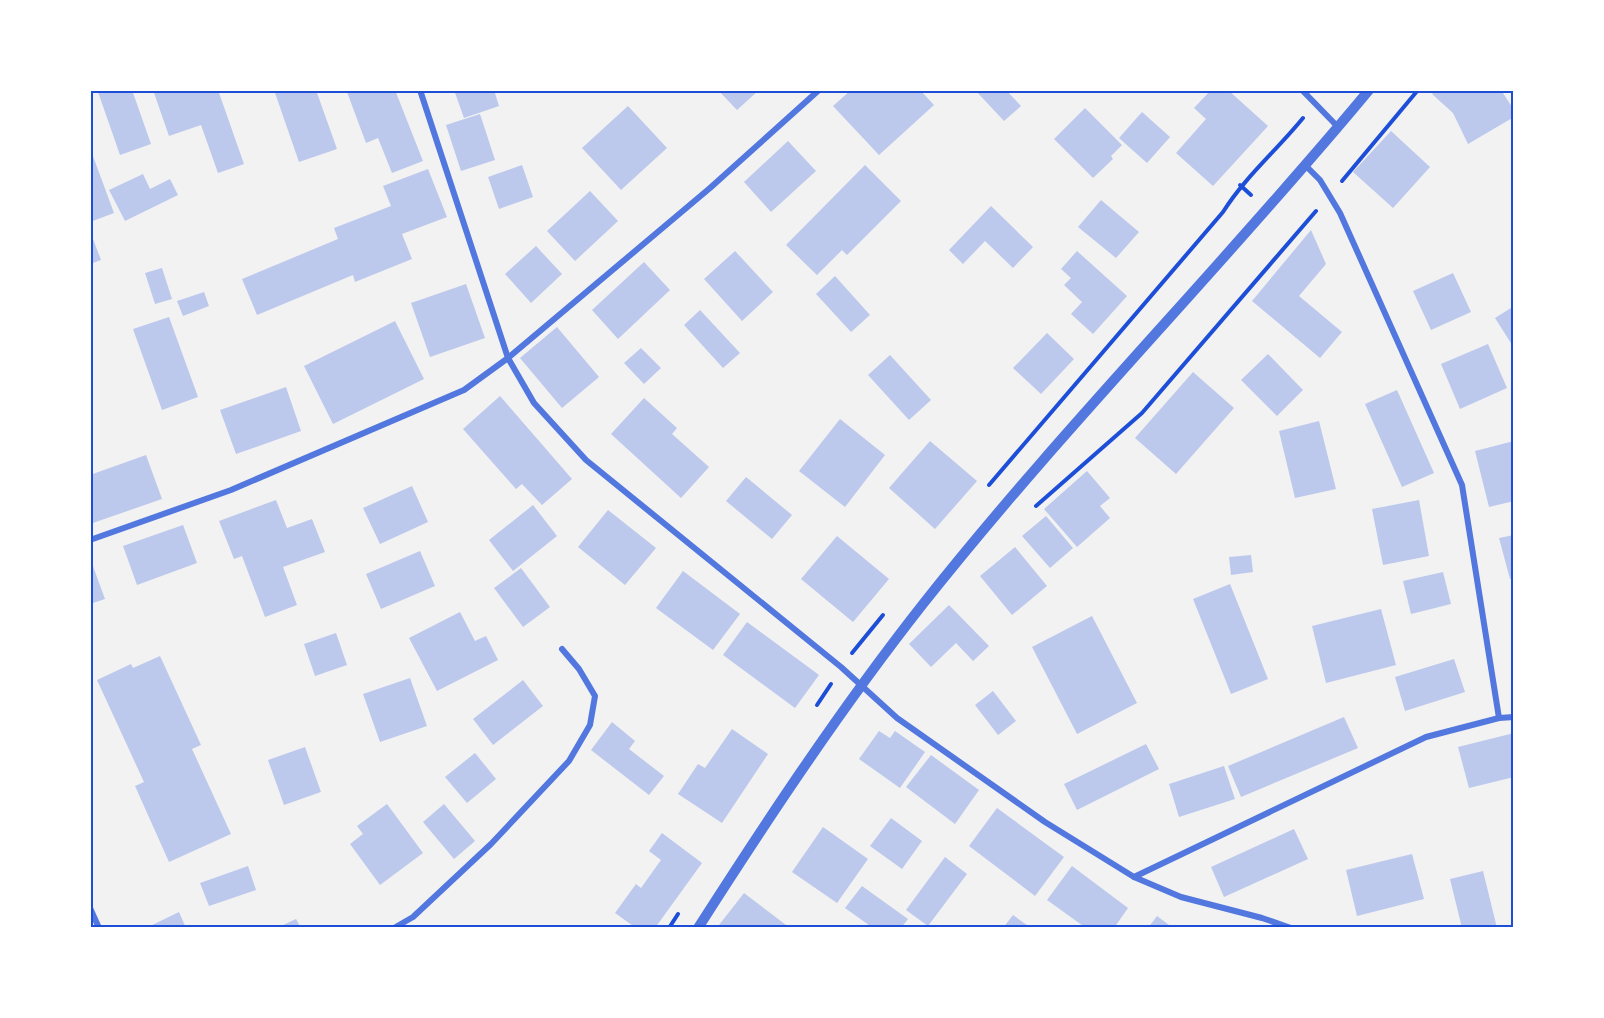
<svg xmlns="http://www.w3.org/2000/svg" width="1604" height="1018" font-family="'Archivo Narrow',sans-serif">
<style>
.building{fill:#bdc9ec}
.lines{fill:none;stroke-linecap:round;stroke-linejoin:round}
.path{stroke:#1d4ed8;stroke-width:4}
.minor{stroke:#5277de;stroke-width:6}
.tertiary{stroke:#5277de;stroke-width:10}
.neatline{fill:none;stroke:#1d4ed8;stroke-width:2}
</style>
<rect width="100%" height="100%" fill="#f2f2f2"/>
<g class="building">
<path d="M 105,90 L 132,90 L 151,144 L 120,155 L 98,92 Z"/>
<path d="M 153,90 L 218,90 L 244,164 L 218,173 L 201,125 L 169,136 Z"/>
<path d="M 274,90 L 316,90 L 337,149 L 299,162 Z"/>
<path d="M 351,90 L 395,90 L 423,161 L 392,173 L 378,138 L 366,143 L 347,92 Z"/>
<path d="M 454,90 L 494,90 L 499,106 L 464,118 Z"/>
<path d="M 718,90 L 759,90 L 737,110 Z"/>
<path d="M 851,90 L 920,90 L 934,105 L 879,155 L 833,106 Z"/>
<path d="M 975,90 L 1006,90 L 1021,106 L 1004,121 Z"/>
<path d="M 1211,90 L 1228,90 L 1268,126 L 1213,186 L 1176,153 L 1206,119 L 1194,108 Z"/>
<path d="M 1436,90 L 1501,90 L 1514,110 L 1514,117 L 1468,144 L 1453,113 L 1432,94 Z"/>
<path d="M 628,106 L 667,148 L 621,190 L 582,148 Z"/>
<path d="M 1085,108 L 1122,145 L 1111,156 L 1113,159 L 1093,178 L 1054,139 Z"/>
<path d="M 1142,112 L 1170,137 L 1147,163 L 1119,138 Z"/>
<path d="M 480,114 L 495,160 L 461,171 L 446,125 Z"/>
<path d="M 1391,131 L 1430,167 L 1393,208 L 1353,172 Z"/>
<path d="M 788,141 L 816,171 L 771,212 L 744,182 Z"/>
<path d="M 90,148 L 114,213 L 90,222 Z"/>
<path d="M 522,165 L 533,197 L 499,209 L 488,177 Z"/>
<path d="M 865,165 L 901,201 L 847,255 L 842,250 L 817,275 L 786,245 Z"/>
<path d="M 428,169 L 447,217 L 402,234 L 412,259 L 355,282 L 353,275 L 257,315 L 242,279 L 338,239 L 334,228 L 391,206 L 383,186 Z"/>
<path d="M 143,174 L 150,189 L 170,179 L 178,195 L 125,221 L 109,190 Z"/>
<path d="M 590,191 L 618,221 L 575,261 L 547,231 Z"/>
<path d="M 1101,200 L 1139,232 L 1116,258 L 1078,227 Z"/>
<path d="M 991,206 L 1033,247 L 1013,268 L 985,241 L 963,264 L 949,250 Z"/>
<path d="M 1311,230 L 1326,264 L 1299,296 L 1342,332 L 1320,358 L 1252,301 Z"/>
<path d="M 90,231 L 101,260 L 90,264 Z"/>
<path d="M 536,246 L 562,274 L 531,303 L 505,274 Z"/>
<path d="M 735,251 L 773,292 L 742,321 L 704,279 Z"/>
<path d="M 1077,251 L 1127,296 L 1093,334 L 1071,314 L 1082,302 L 1064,285 L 1071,278 L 1061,269 Z"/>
<path d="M 644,262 L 670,290 L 618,339 L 592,310 Z"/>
<path d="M 162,268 L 172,299 L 155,304 L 145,273 Z"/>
<path d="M 1453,273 L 1471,312 L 1431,330 L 1413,291 Z"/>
<path d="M 835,276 L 870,315 L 851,332 L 816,294 Z"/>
<path d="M 466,284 L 485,338 L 430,357 L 411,303 Z"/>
<path d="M 204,292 L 209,306 L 183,316 L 177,301 Z"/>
<path d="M 1514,306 L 1514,348 L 1495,318 Z"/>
<path d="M 700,310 L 740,353 L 723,368 L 684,325 Z"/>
<path d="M 169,317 L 198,397 L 162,410 L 133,329 Z"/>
<path d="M 395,321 L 424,379 L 333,424 L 304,366 Z"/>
<path d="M 557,327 L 599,377 L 562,408 L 520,358 Z"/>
<path d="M 1047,333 L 1074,359 L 1041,394 L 1013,368 Z"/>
<path d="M 1488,344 L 1507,388 L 1460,409 L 1441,364 Z"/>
<path d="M 641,348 L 661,368 L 644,384 L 624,363 Z"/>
<path d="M 1268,354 L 1303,390 L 1277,416 L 1241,380 Z"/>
<path d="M 890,355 L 931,400 L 909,420 L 868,375 Z"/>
<path d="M 1193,372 L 1234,408 L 1176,474 L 1135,438 Z"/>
<path d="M 286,387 L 301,431 L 236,454 L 220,410 Z"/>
<path d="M 1397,390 L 1434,473 L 1402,487 L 1365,404 Z"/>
<path d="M 500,396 L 572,479 L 542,505 L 522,484 L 516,489 L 463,429 Z"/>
<path d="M 644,398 L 677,428 L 672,434 L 709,467 L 681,498 L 611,434 Z"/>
<path d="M 840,419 L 885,455 L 845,507 L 799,471 Z"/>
<path d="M 1319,421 L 1336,489 L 1295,498 L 1279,431 Z"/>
<path d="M 930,441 L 977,481 L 935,529 L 889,488 Z"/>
<path d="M 1514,441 L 1514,501 L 1489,507 L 1475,451 Z"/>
<path d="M 146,455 L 162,499 L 90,524 L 90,475 Z"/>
<path d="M 1087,471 L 1110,498 L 1100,506 L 1110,518 L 1077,547 L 1044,509 Z"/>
<path d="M 746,477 L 792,515 L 772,539 L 726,501 Z"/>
<path d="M 412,486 L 428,522 L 380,544 L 363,508 Z"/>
<path d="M 276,500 L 287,528 L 312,519 L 325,552 L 283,567 L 297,605 L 265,617 L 242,556 L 234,559 L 219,521 Z"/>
<path d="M 1419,500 L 1429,556 L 1383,565 L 1372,509 Z"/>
<path d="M 533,505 L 557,536 L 513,571 L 489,540 Z"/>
<path d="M 608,510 L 656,548 L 625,585 L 578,547 Z"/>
<path d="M 1046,516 L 1073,548 L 1050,568 L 1022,536 Z"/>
<path d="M 183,525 L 197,563 L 137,585 L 123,546 Z"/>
<path d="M 1514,535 L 1514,578 L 1510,579 L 1499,538 Z"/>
<path d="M 837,536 L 889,579 L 853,622 L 801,579 Z"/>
<path d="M 1015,547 L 1047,586 L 1012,615 L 980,576 Z"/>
<path d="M 420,551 L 435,586 L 381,609 L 366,574 Z"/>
<path d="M 1251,555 L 1253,572 L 1231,575 L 1229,557 Z"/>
<path d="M 90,558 L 105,599 L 90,604 Z"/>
<path d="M 521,568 L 550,607 L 523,627 L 494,588 Z"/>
<path d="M 683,571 L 740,614 L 713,650 L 656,608 Z"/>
<path d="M 1443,572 L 1451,604 L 1411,614 L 1403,581 Z"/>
<path d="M 1230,584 L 1268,679 L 1231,694 L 1193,599 Z"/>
<path d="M 949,605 L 989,646 L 973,661 L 956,643 L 931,667 L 909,644 Z"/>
<path d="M 1381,609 L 1396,665 L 1326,683 L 1312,626 Z"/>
<path d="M 460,612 L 475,641 L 486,636 L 498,660 L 437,691 L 409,638 Z"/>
<path d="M 1092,616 L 1137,703 L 1077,734 L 1032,647 Z"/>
<path d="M 747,622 L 819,675 L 795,708 L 723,655 Z"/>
<path d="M 336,633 L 347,665 L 315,676 L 304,644 Z"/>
<path d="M 160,656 L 201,745 L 192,749 L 231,834 L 169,862 L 135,786 L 144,782 L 97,680 L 131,664 L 133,668 Z"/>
<path d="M 1454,659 L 1465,692 L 1405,711 L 1395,677 Z"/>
<path d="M 410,678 L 427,726 L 380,742 L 363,694 Z"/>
<path d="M 523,680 L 543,706 L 493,745 L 473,719 Z"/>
<path d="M 993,691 L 1016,721 L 998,735 L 975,705 Z"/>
<path d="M 1344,717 L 1358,748 L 1241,797 L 1228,766 Z"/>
<path d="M 612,722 L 635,741 L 629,749 L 664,776 L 649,795 L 591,750 Z"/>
<path d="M 732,729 L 768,754 L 722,823 L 678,794 L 698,764 L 705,768 Z"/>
<path d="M 879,731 L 890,738 L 895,731 L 925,752 L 900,788 L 859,759 Z"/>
<path d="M 1514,733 L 1514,777 L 1469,788 L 1458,747 Z"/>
<path d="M 1146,744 L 1159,769 L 1077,810 L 1064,784 Z"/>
<path d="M 305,747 L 321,792 L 284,805 L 268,760 Z"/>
<path d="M 475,753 L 496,779 L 467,803 L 445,777 Z"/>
<path d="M 931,755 L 979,790 L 955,824 L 906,787 Z"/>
<path d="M 1224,766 L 1235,799 L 1179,817 L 1169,784 Z"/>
<path d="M 387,804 L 423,853 L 380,885 L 350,844 L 363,834 L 357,826 Z"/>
<path d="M 444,804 L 475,841 L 454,859 L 423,822 Z"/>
<path d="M 997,808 L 1064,857 L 1035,896 L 969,846 Z"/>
<path d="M 891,818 L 922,841 L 902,869 L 870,846 Z"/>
<path d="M 823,827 L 868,859 L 837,903 L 792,872 Z"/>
<path d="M 1294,829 L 1308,859 L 1224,897 L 1211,867 Z"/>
<path d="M 662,833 L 702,863 L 655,928 L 636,928 L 615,913 L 636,884 L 641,888 L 661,860 L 649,851 Z"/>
<path d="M 1412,854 L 1424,899 L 1357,916 L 1346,870 Z"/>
<path d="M 945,857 L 967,874 L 928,926 L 906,910 Z"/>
<path d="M 248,866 L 256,890 L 209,906 L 200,883 Z"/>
<path d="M 1072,866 L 1128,908 L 1114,928 L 1086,928 L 1047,900 Z"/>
<path d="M 1483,871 L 1497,928 L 1462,928 L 1450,879 Z"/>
<path d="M 862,886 L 908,919 L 901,928 L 873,928 L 845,908 Z"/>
<path d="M 744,893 L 786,925 L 784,928 L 723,928 L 719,925 Z"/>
<path d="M 179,912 L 186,928 L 146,928 Z"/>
<path d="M 1013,915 L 1031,928 L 1003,928 Z"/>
<path d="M 1157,916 L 1173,928 L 1148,928 Z"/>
<path d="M 296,919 L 301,928 L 277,928 Z"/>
</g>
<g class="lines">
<g class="path">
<path d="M 1342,181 L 1418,90"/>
<path d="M 1240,185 L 1251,195"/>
<path d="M 989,485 L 1223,212 C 1245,177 1277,150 1303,118"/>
<path d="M 1036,506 L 1142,413 L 1316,211"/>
<path d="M 852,653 L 883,615"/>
<path d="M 817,705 L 831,684"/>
<path d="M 669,928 L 678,914"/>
</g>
<g class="minor">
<path d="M 420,90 L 508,358 L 534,403 L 586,460 L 841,667 L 897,718 L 1045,822 L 1134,877 L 1181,897 L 1262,918 L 1291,928"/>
<path d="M 1302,90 L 1338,127"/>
<path d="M 1306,166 L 1320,180 L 1340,213 L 1462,485 L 1499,718"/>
<path d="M 90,540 L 231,490 L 464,390 L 508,358 L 710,188 L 819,90"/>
<path d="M 1134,877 L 1426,737 L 1499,718 L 1514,717"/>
<path d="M 90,908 L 99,928"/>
<path d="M 394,928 L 413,917 L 491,844 L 569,761 L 590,725 L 595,696 L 579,669 L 562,649"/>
</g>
<path class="tertiary" d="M 698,928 C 769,817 842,707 923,604 C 1063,427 1225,264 1369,90"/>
</g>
<rect width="1604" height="1018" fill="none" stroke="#ffffff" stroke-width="183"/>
<rect x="92" y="92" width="1420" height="834" class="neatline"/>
</svg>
